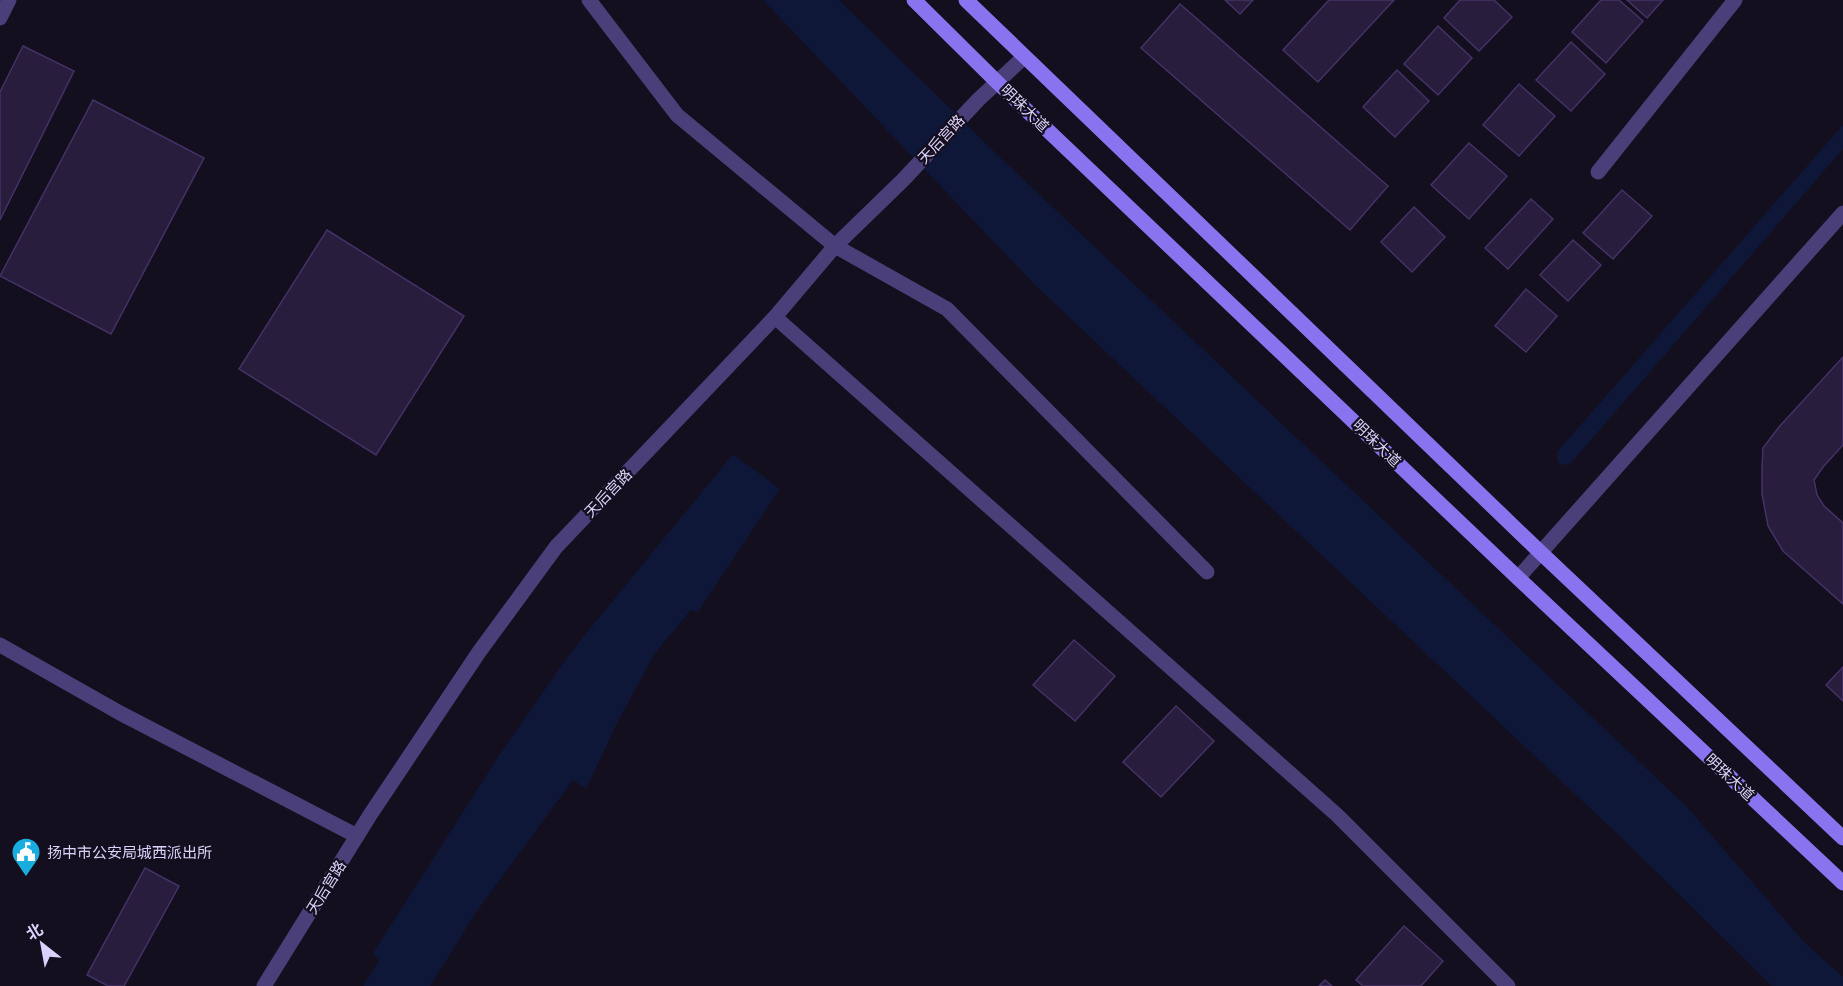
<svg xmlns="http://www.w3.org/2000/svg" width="1843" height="986" font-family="Manrope,'Noto Sans SC',sans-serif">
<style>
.water{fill:#0e1738}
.building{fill:#281d3d;stroke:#443267;stroke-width:1.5}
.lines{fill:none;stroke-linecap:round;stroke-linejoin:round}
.minor{stroke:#4a3f78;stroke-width:15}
.tertiary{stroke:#4a3f78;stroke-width:15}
.secondary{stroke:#8973ef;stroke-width:15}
.labels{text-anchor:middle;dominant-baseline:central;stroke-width:4.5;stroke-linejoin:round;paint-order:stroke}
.street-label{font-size:15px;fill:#dcd1fa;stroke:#140f1e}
.poi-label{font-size:15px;fill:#dcd1fa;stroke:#140f1e;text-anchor:start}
</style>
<rect width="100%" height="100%" fill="#140f1e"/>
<g class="water">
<path d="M 763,0 L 839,0 L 1006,163 L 1686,806 L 1805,943 L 1843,977 L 1843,986 L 1772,986 L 1627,843 L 1035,285 Z"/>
<path d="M 1843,125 L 1843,149 L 1571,463 L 1565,465 L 1559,464 L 1557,459 L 1557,452 Z"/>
<path d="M 733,454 L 780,489 L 698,612 L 691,610 L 655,653 L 619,719 L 586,789 L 573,780 L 477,911 L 430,986 L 363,986 L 379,961 L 373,953 L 500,754 L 571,652 Z"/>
</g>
<g class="building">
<path d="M 1225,0 L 1253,0 L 1240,14 Z"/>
<path d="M 1329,0 L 1394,0 L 1318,82 L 1283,50 Z"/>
<path d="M 1460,0 L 1494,0 L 1512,17 L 1479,51 L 1444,18 Z"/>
<path d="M 1601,0 L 1619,0 L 1643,21 L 1606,63 L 1572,32 Z"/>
<path d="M 1627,0 L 1663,0 L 1647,18 Z"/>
<path d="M 1180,4 L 1388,186 L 1350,230 L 1141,48 Z"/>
<path d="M 1438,26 L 1472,58 L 1438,95 L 1404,64 Z"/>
<path d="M 1571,42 L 1605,74 L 1571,111 L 1536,80 Z"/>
<path d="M 23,46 L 74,71 L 0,220 L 0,92 Z"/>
<path d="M 1397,70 L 1429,101 L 1395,137 L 1363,107 Z"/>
<path d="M 1519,84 L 1555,116 L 1519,156 L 1483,125 Z"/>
<path d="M 93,100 L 204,158 L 111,334 L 0,276 Z"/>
<path d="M 1469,143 L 1507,176 L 1469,219 L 1431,185 Z"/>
<path d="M 1622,190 L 1652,216 L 1613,259 L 1583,233 Z"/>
<path d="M 1531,199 L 1553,219 L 1508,269 L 1485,248 Z"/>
<path d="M 1414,207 L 1445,237 L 1412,272 L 1381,242 Z"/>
<path d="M 327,230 L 464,316 L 376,455 L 239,369 Z"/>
<path d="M 1573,240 L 1601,265 L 1568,301 L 1540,275 Z"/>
<path d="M 1526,289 L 1557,316 L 1526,352 L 1495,326 Z"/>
<path d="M 1843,357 L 1843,445 L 1823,467 L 1814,480 L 1817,495 L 1824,506 L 1843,523 L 1843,604 L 1783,551 L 1768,526 L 1762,494 L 1762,469 L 1763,448 L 1779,427 Z"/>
<path d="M 1074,640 L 1115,676 L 1075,721 L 1033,685 Z"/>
<path d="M 1843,667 L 1843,701 L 1826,685 Z"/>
<path d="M 1176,706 L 1214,741 L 1161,797 L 1123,762 Z"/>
<path d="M 145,868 L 179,886 L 124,986 L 108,986 L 87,975 Z"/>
<path d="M 1404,926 L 1443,961 L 1421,986 L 1363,986 L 1356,980 Z"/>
<path d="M 1325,980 L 1332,986 L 1319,986 Z"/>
</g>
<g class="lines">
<g class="minor">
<path d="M 589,0 L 677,115 L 835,246 L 947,309 L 1207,572"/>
<path d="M 0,18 L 9,0"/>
<path d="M 1598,172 L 1735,0"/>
<path d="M 775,317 L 1337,815 L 1508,986"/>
<path d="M 0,645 L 120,713 L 357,836"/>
</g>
<g class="tertiary">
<path d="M 1518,578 L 1843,213"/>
<path d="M 264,986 L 370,815 L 479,652 L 556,547 L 775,317 L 835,246 L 903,180 L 978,100 L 1024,57"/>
</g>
<g class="secondary">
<path d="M 914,0 L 997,82 L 1518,578 L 1843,883"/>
<path d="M 966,0 L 1540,552 L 1843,838"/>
</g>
</g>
<defs>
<g id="civic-pin" transform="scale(1.5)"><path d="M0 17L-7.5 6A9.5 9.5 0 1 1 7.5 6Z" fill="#19acde" stroke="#140f1e"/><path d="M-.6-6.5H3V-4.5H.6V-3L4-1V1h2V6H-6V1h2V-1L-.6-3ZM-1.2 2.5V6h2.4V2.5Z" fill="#fff"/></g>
</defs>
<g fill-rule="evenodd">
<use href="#civic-pin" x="26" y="852"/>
</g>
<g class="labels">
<g class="street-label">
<text transform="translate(1025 108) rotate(44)">明珠大道</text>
<text transform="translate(941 139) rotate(-47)">天后宫路</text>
<text transform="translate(1377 443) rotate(44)">明珠大道</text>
<text transform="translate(608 493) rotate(-46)">天后宫路</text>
<text transform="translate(1730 777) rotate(43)">明珠大道</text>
<text transform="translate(326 887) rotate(-58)">天后宫路</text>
</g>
<g class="poi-label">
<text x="47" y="852">扬中市公安局城西派出所</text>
</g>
</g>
<g transform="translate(42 944) rotate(329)" stroke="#140f1e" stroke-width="4.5" paint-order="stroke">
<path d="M0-4.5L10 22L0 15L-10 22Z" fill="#dcd1fa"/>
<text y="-9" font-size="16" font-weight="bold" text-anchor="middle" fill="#dcd1fa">北</text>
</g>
</svg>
